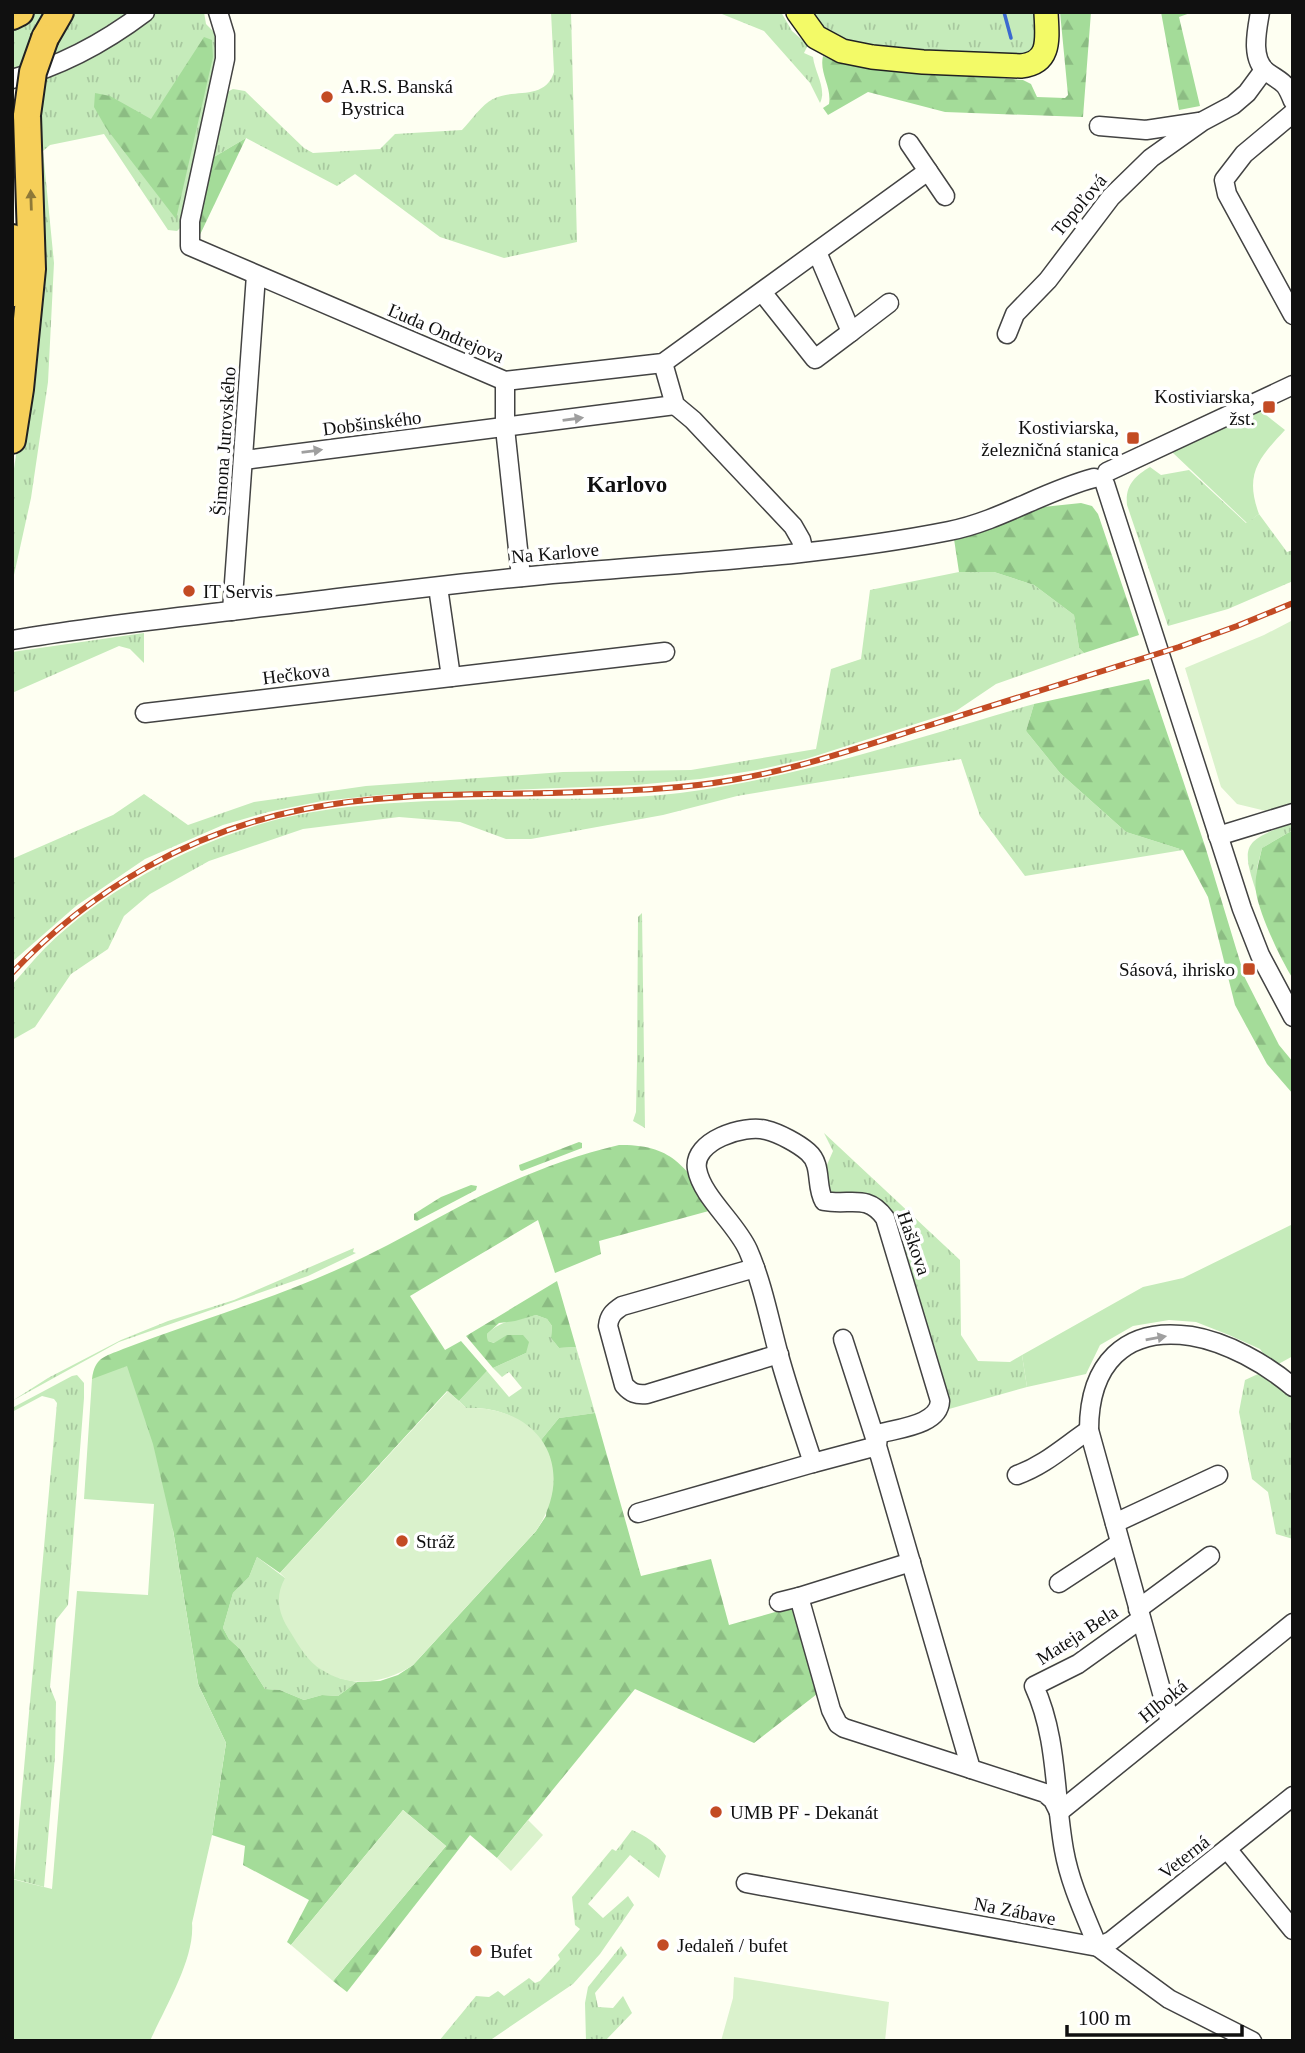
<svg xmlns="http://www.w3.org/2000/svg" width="1305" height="2053" font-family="'Times New Roman',serif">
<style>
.grass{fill:url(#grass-tufts)}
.forest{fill:url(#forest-firs)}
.garden{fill:#c5ebba}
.pitch{fill:#daf2cc}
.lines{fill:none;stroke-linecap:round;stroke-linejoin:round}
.stream{stroke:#3b69d0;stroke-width:3.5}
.minor-casing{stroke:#434343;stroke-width:21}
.major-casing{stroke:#212121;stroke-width:26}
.highway-casing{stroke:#212121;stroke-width:30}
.minor{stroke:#fff;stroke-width:18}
.major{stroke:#f3fa67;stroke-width:23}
.highway{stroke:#f6cf59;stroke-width:26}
.rail-casing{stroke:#c34b24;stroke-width:6}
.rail{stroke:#fff;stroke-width:3.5;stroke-dasharray:10;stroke-linecap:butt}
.highway-bridge-casing{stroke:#212121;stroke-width:30;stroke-linecap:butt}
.highway-bridge{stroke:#f6cf59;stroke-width:26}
.oneway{fill:#8e7938}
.oneway2{fill:#9f9f9f}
.poi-dot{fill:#c34b24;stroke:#fff;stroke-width:2.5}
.labels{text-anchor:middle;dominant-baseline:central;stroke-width:7;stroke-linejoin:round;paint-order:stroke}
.poi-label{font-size:19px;fill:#101010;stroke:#fff;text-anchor:start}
.street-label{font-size:19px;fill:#101010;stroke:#fff}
.quarter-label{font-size:23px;font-weight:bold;fill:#101010;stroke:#fff}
</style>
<defs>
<pattern id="grass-tufts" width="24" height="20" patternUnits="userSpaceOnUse" patternTransform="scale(1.75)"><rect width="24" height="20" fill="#c5ebba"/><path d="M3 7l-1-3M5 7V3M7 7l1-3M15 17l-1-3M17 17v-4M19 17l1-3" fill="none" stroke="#a8c89f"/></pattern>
<pattern id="forest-firs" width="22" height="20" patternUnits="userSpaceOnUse" patternTransform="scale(1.75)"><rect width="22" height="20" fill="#a4dc99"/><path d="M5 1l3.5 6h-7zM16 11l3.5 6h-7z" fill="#8cbc83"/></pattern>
</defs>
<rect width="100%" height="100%" fill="#fefff2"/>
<g class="grass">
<path d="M 33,12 L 49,12 L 26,68 L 12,72 L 12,26 Z"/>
<path d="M 68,12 L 134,12 L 83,45 L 44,62 Z"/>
<path d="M 155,12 L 204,12 L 206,24 L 215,33 L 219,41 L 217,66 L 184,224 L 177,231 L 168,230 L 104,134 L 50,145 L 43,151 L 54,263 L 48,382 L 31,498 L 12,584 L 12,482 L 32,348 L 39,79 C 83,63 119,42 155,12 Z"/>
<path d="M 551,12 L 571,12 L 577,242 L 504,258 L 440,237 L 355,174 L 337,186 L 246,138 L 214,157 L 227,92 L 233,89 L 245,91 L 304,148 L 313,153 L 380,149 L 395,134 L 462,130 C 471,121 482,104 493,99 C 515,88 545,101 554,72 Z"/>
<path d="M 717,12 L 781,12 L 792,31 L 808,45 L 804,53 L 813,57 C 815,73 827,89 820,103 L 810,83 L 764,31 Z"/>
<path d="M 811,12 L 1039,12 L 1040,35 L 1030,53 L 1024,56 L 878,52 L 827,34 Z"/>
<path d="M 1150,467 L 1161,475 L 1189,470 L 1246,523 L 1259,514 L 1287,552 L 1293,550 L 1293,581 L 1228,609 L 1168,626 L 1127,505 C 1125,485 1135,476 1150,467 Z"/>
<path d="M 959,572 L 994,572 L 1034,585 L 1074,615 L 1079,648 L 1084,653 L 996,684 L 956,711 L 806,759 L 757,770 L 700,779 L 636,785 L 380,795 L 322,801 L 268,812 L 223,825 L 145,859 L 76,906 L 12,962 L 12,859 L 113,815 L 144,794 L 188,825 L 254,802 L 366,786 L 563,772 L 691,770 L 816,749 L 831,669 L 861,659 L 870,590 Z"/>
<path d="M 144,633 L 144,663 L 130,649 L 119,646 L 12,693 L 12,652 Z"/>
<path d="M 1034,704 L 1026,731 L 1060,773 L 1126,832 L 1183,850 L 1025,876 L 980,816 L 961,759 L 737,796 L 663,815 L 531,839 L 506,839 L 460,822 L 399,817 L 303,829 L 209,861 L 150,894 L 124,916 L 108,949 L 71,974 L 35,1027 L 12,1040 L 12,985 C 23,973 33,960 45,948 C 102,892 185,847 261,824 C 325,805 395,802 461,800 C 534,797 607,802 680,793 C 801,777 917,738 1034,704 Z"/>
<path d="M 1293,822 L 1293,830 L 1262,848 L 1257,868 L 1256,891 C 1239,841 1247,841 1293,822 Z"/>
<path d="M 642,913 L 645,1128 L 633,1121 L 636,1112 L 637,1063 L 638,917 Z"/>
<path d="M 824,1133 L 960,1260 L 961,1335 L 978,1361 L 1010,1362 L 1022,1355 L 1027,1387 L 949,1409 L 888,1210 L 831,1198 L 823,1174 L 833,1151 Z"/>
<path d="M 354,1248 L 353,1252 L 356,1253 L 308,1276 L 119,1342 L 12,1401 L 48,1378 L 121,1340 L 168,1321 L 234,1300 Z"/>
<path d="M 536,1315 L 547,1319 L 552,1326 L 551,1338 L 559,1348 L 576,1347 L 595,1413 L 559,1418 L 541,1440 C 519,1416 498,1407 466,1408 L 459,1401 L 487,1371 L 509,1397 L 522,1388 L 509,1372 L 502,1377 L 493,1368 L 526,1353 L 488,1341 L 487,1334 C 502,1319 515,1321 536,1315 Z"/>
<path d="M 1258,1374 L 1264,1374 L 1293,1392 L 1293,1539 L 1276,1534 L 1268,1492 L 1252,1479 L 1239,1412 L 1245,1380 Z"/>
<path d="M 77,1375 L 84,1383 L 84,1398 L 68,1605 L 56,1620 L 50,1687 L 56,1702 L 55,1756 L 44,1887 L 14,1879 L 57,1403 L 54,1399 L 42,1396 L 12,1412 L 12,1408 L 72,1376 Z"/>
<path d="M 257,1557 L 285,1578 L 339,1678 L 357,1682 L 338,1696 L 322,1695 L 304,1700 L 280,1690 L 265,1689 L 240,1649 L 229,1639 L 223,1628 L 233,1593 L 249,1577 Z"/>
<path d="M 632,1830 C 646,1836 657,1843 666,1856 L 659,1878 L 630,1855 L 588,1904 L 603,1918 L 628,1896 L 634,1905 L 600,1954 L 573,1984 L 489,2041 L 439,2041 L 476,1996 L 489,1997 L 498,1991 L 504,1996 L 529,1978 L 535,1983 L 540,1981 L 560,1959 L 558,1955 L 580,1929 L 575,1925 L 572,1897 L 612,1849 L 616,1851 Z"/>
<path d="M 621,1946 L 627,1955 L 595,1993 L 598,2007 L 613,2008 L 623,1996 L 632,2013 L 605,2041 L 586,2041 L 585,2003 L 588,1987 Z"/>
</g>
<g class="forest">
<path d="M 1060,12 L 1091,12 L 1083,117 L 945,112 L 868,92 L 828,115 L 823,108 L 829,104 C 832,87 819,73 823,56 L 837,62 L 864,67 L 1023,80 L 1031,84 L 1037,97 L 1065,98 L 1068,95 Z"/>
<path d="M 1161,12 L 1193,12 L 1179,17 L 1200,106 L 1179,110 Z"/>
<path d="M 204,37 L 212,40 L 213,57 L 176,219 L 106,128 L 94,107 L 95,93 L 110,96 L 151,119 Z"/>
<path d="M 246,138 L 197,241 L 195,236 L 206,179 L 209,176 L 214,157 Z"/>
<path d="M 1081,503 L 1092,506 L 1098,514 L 1139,635 L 1084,653 L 1079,648 L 1074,615 L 1034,585 L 994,572 L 959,572 L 954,539 L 1043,507 Z"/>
<path d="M 1149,679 L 1205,846 L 1245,978 L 1279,1045 L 1293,1062 L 1293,1094 L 1267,1064 L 1235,1005 L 1208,897 L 1183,850 L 1126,832 L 1060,773 L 1026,731 L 1034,704 Z"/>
<path d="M 1293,830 L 1293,979 C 1280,958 1260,916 1256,892 C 1254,878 1259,862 1262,848 Z"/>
<path d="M 579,1142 L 582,1143 L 582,1148 L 522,1171 L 520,1170 L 519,1165 Z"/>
<path d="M 619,1145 C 675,1144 685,1169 716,1209 L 599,1241 L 601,1254 L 555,1273 L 538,1220 L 410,1296 L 445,1350 L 461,1341 L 487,1371 L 459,1401 L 447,1391 L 280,1573 L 257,1557 L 249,1577 L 233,1593 L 223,1628 L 229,1639 L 240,1649 L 265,1689 L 280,1690 L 304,1700 L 322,1695 L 338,1696 L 357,1682 L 380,1681 L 398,1675 L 413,1665 L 536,1531 L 546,1516 L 550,1458 L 541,1440 L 559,1418 L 595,1413 L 641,1576 L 711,1559 L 729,1625 L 793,1607 L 817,1694 L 754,1743 L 635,1689 L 497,1858 L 470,1835 L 347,1992 L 333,1981 L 446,1846 L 403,1810 L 291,1945 L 287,1942 L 309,1900 L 243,1865 L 245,1846 L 212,1835 L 226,1743 L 198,1684 L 173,1530 L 92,1379 C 95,1357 104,1357 123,1349 C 204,1318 288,1295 366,1256 C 395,1242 422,1226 451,1211 C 502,1184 562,1158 619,1145 Z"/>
<path d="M 471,1185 L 477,1186 L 476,1190 L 417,1221 L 414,1220 L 414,1214 L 441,1197 Z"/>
<path d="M 557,1281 L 576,1347 L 559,1348 L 551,1338 L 552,1326 L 547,1319 L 536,1315 L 515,1321 L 499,1323 L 487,1334 L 488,1341 L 494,1343 L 507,1335 L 523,1335 L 529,1342 L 526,1353 L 493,1368 L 466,1336 Z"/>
</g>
<g class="garden">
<path d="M 1261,411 L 1285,430 C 1259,458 1244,474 1259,514 L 1247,523 L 1172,452 Z"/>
<path d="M 1293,1224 L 1293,1356 L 1273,1367 L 1260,1349 L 1229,1335 L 1196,1322 L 1169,1320 L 1133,1326 L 1100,1345 L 1086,1374 L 1027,1387 L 1022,1355 L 1143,1287 L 1183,1278 Z"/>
<path d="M 127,1366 L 153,1444 L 173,1530 L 198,1684 L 226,1743 L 212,1835 L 192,1923 C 195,1959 165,2007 150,2041 L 12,2041 L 12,1879 L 52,1889 L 77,1591 L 148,1595 L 154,1504 L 84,1499 L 92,1379 Z"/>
</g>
<g class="pitch">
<path d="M 1293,620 L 1293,803 L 1266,811 L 1237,804 L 1221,787 L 1185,668 L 1264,635 Z"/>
<path d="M 448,1391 L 466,1408 C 541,1405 578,1469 536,1531 L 413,1665 C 386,1683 351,1689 322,1670 C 308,1662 299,1646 291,1633 C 279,1615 274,1598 285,1578 L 280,1573 Z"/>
<path d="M 403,1810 L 446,1846 L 333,1981 L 291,1945 Z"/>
<path d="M 528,1820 L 543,1835 L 511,1871 L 497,1858 Z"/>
<path d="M 734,1977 L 889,2002 L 885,2041 L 721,2041 L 733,1998 Z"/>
</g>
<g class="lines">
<path class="stream" d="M 1004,12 L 1011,38"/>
<g class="minor-casing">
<g id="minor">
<path d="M 218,12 L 225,35 L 225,59 L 190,221 L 190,246 L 505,381 L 663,363 L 928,171"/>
<path d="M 1260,12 C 1257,30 1250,59 1267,72 C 1284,84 1285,81 1293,101"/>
<path d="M 12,79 C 62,66 104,43 145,12"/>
<path d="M 1293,113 L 1244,154 L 1224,180 L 1227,194 L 1293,315"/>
<path d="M 1099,126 L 1146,130 L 1199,122"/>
<path d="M 909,143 L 945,196"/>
<path d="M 762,292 L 815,359 L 851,332 L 817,252"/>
<path d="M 851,332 L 889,303"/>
<path d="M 1007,334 L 1015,314 L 1048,280 L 1111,197 L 1151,158 L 1203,121 L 1233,105 L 1247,93 L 1264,70"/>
<path d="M 663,363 L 675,405 L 693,420 L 793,526 L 801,540 L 804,552"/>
<path d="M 505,381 L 505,428 L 521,577"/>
<path d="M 244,460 L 675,405"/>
<path d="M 1107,472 L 1293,385"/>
<path d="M 1105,484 L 1242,909 L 1260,955 L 1293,1017"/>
<path d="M 438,587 L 451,677"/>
<path d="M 232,611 L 256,275"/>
<path d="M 12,640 C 101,625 191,616 280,605 C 375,594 470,581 565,573 C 693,562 823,556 949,531 C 1000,521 1044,491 1094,478"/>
<path d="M 145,713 L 665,652"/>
<path d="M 1218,836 L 1293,813"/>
<path d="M 755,1268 L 622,1306 C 613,1312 609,1316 608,1326 L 624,1385 C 631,1393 636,1395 647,1394 L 779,1354"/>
<path d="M 843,1339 L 876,1441"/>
<path d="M 877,1446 L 878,1436 L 882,1433 C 901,1428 939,1424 940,1401 L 885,1218 C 867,1193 850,1206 824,1201 C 815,1186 823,1165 808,1152 C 799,1144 779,1133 766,1130 C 744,1124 692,1141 697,1169 C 702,1197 736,1223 748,1250 C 762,1282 769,1318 778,1352 C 788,1389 801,1426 813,1463 L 877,1446 L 971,1769 L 1045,1793 L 1053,1800 L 1059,1812"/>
<path d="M 1017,1475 C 1045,1465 1065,1446 1089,1430"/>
<path d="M 638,1513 L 813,1463"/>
<path d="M 1115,1523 L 1218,1475"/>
<path d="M 911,1562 L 799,1597 L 831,1710 L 838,1724 L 844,1728 L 971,1769"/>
<path d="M 1059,1583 L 1120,1543"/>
<path d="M 779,1602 L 799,1597"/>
<path d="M 1138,1609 L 1210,1556"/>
<path d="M 1170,1722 L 1089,1430 C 1089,1365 1124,1326 1191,1336 C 1227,1342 1266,1364 1293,1387"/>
<path d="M 1059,1812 L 1293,1623"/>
<path d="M 1227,1849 L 1293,1930"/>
<path d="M 746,1883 L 1098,1947 L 1169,1999 L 1252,2041"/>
<path d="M 1098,1947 C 1085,1915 1070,1884 1064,1850 C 1054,1795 1058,1738 1034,1686 L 1078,1664 L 1141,1619"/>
<path d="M 1098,1947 L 1111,1941 L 1293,1796"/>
</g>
</g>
<g class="major-casing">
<path id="major" d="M 798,12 L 816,37 L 842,51 L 872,57 L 923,62 L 1021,66 C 1052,63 1047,37 1046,12"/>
</g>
<g class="highway-casing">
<g id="highway">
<path d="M 12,16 L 20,12"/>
<path d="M 45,38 L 60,12"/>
<path d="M 12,238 L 14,293"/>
<path d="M 12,440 L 20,389 L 32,269 L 27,115"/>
</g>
</g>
<use href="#minor" class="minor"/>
<use href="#major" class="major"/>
<use href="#highway" class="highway"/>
<g class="rail-casing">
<path id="rail" d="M 12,973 C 91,889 192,831 305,809 C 384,793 466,795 547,793 C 609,791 671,791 732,780 C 798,769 861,747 924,727 C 1009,700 1094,674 1179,647 L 1237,626 L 1293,603"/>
</g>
<use href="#rail" class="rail"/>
<g class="highway-bridge-casing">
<path id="highway-bridge" d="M 27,115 L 33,72 L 45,38"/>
</g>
<use href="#highway-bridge" class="highway-bridge"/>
</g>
<defs><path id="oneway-solid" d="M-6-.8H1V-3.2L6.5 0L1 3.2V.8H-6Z" transform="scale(1.75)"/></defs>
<use class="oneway" href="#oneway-solid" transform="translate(31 200) rotate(-92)"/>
<g class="oneway2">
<use href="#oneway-solid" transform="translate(573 419) rotate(-8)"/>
<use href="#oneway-solid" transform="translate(312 451) rotate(-7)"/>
<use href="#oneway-solid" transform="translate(1156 1338) rotate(-10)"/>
</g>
<g class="poi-dot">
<circle cx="327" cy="97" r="7"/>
<rect x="1262" y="400" width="14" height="14" rx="3.5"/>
<rect x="1126" y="431" width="14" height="14" rx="3.5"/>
<circle cx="189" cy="591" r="7"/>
<rect x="1242" y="962" width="14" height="14" rx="3.5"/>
<circle cx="402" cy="1541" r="7"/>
<circle cx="716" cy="1812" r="7"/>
<circle cx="663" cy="1945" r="7"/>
<circle cx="476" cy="1951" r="7"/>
</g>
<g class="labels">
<g class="poi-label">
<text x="341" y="86">A.R.S. Banská<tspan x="341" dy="22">Bystrica</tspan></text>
<text x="1255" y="396" text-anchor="end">Kostiviarska,<tspan x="1255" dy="22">žst.</tspan></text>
<text x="1119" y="427" text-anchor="end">Kostiviarska,<tspan x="1119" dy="22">železničná stanica</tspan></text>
<text x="203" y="591">IT Servis</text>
<text x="1235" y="969" text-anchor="end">Sásová, ihrisko</text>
<text x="416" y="1541">Stráž</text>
<text x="730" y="1812">UMB PF - Dekanát</text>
<text x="677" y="1945">Jedaleň / bufet</text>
<text x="490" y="1951">Bufet</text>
</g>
<g class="street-label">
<text transform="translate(1079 205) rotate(-50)">Topoľová</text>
<text transform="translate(446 333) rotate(23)">Ľuda Ondrejova</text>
<text transform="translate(372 423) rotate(-7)">Dobšinského</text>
<text transform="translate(224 441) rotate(-86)">Šimona Jurovského</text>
<text transform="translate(555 553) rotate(-5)">Na Karlove</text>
<text transform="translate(296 674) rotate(-7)">Hečkova</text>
<text transform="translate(914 1243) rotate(71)">Haškova</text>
<text transform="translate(1077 1635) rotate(-33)">Mateja Bela</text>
<text transform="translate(1163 1701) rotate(-39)">Hlboká</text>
<text transform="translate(1184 1857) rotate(-38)">Veterná</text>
<text transform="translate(1015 1911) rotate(11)">Na Zábave</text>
</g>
<g class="quarter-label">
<text x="627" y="484">Karlovo</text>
</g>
</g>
<rect width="1305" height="2053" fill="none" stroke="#101010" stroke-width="28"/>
<path d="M1067 2025v10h175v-10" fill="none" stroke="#101010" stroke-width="3.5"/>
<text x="1078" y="2025" font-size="21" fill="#101010" stroke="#ffffff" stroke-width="5" paint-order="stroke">100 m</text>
</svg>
